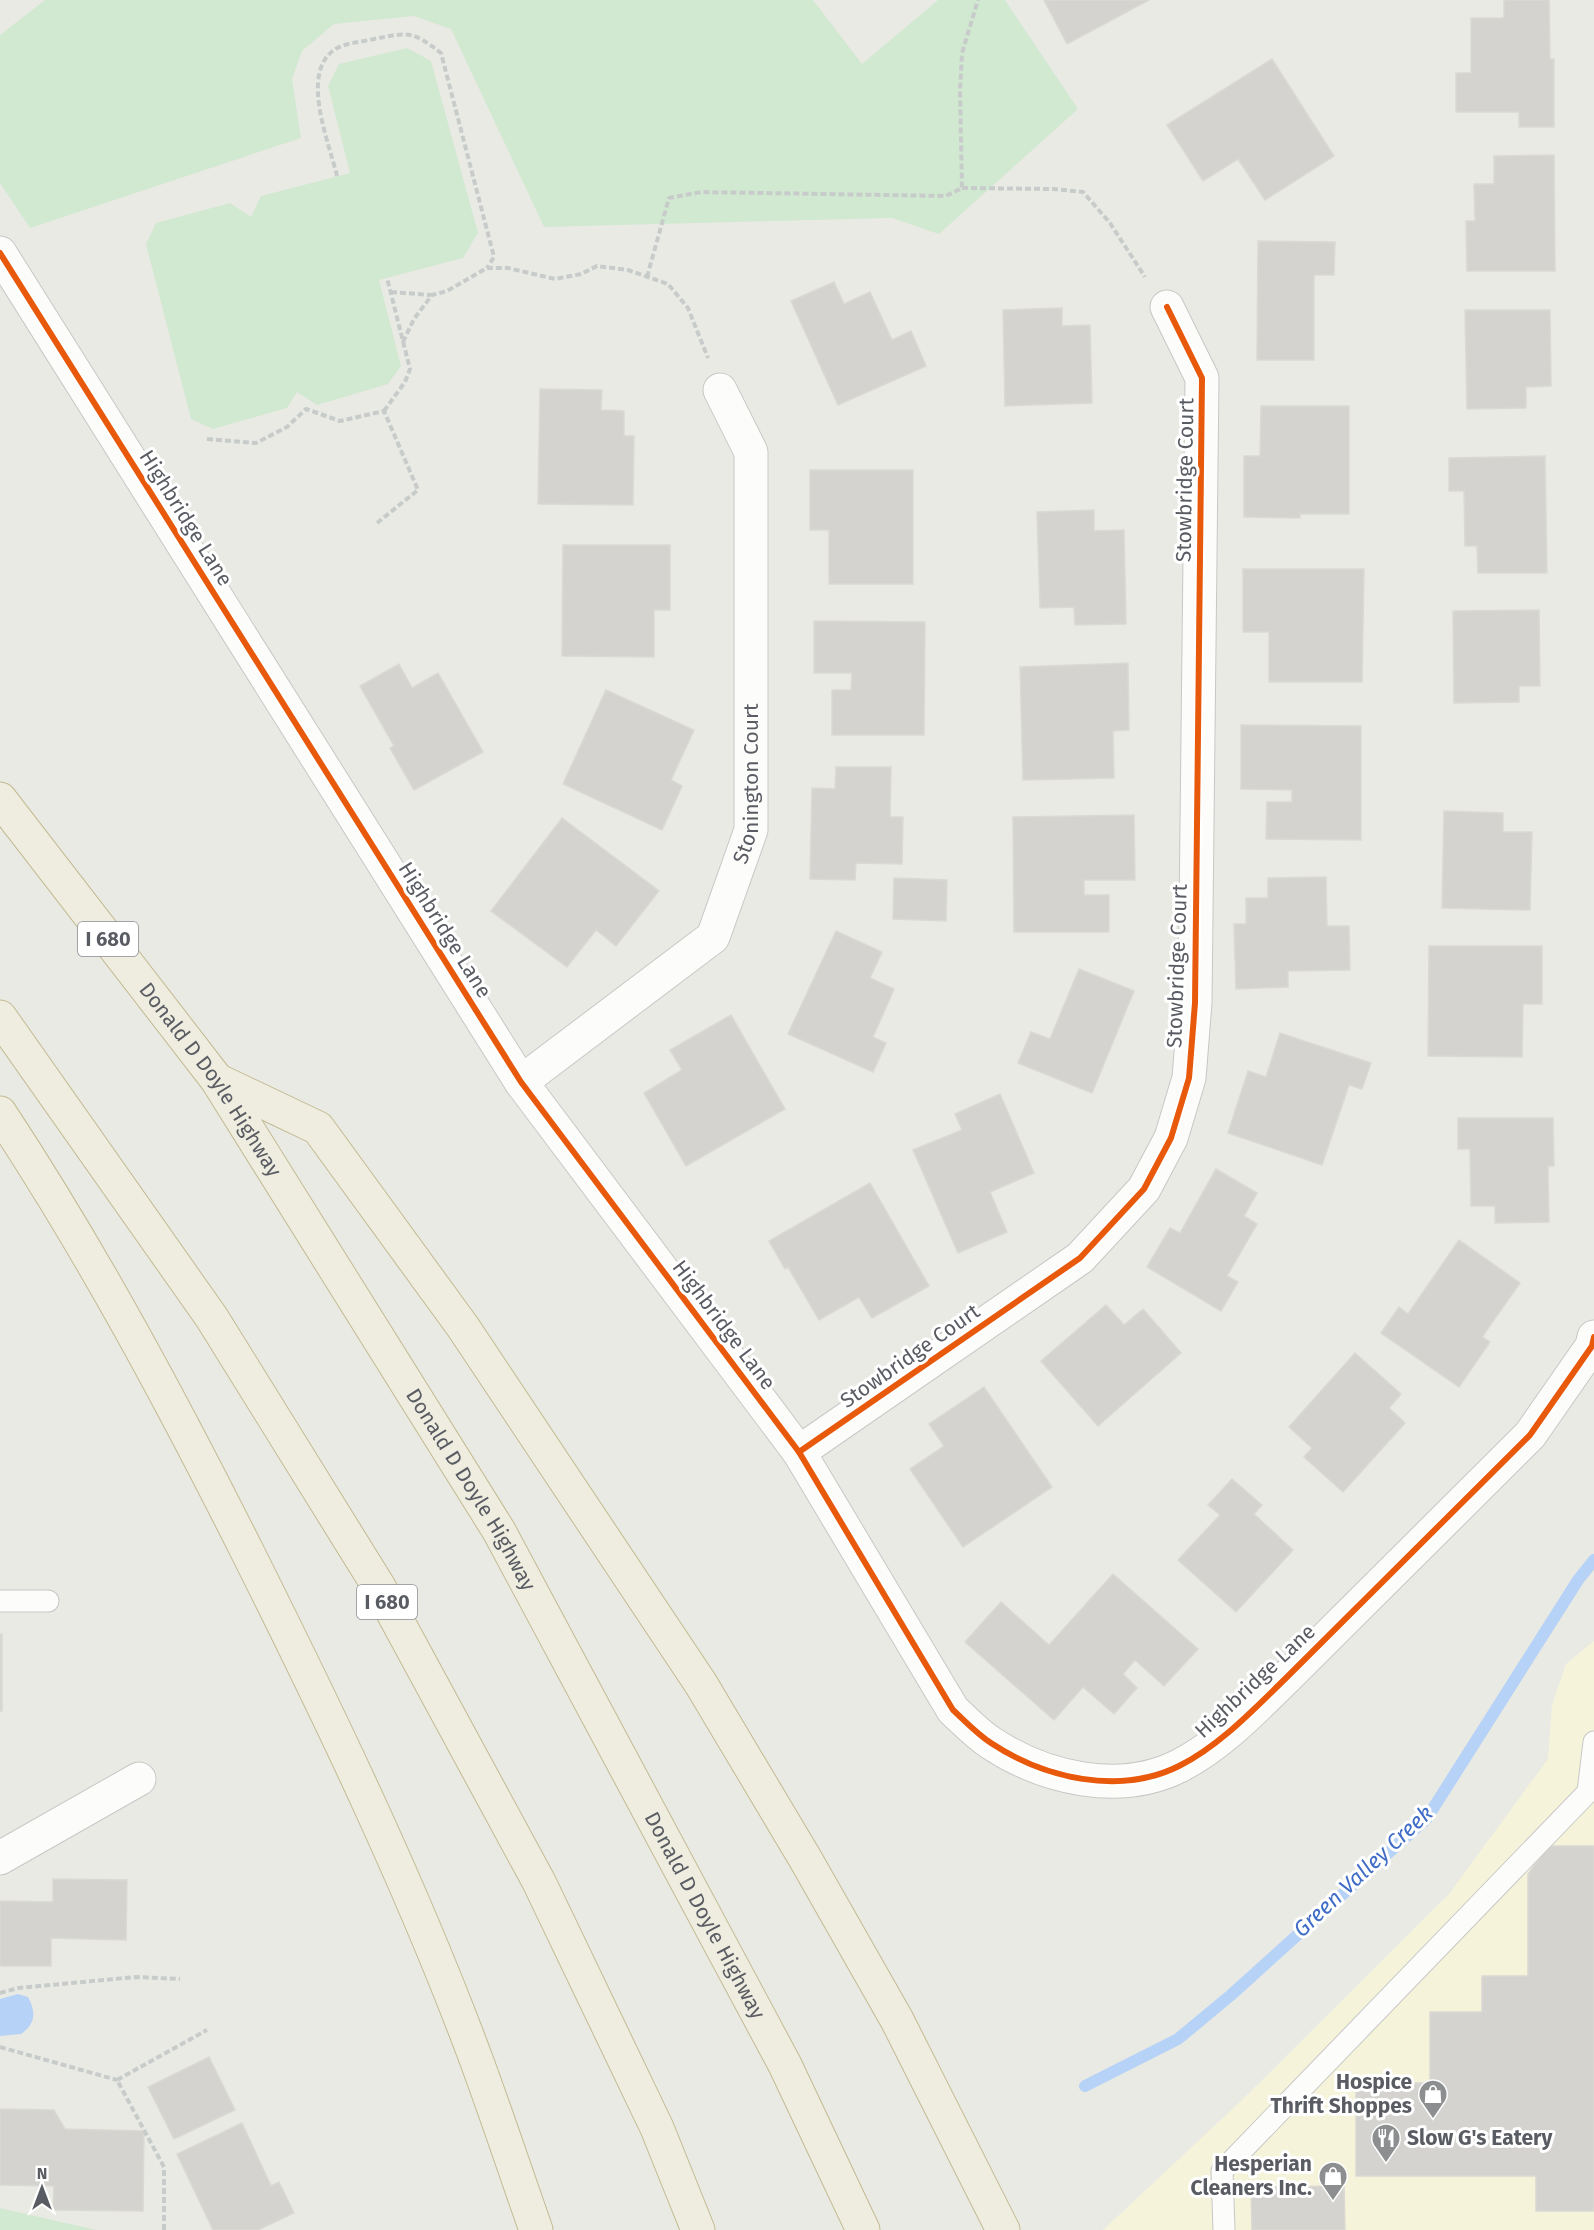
<svg xmlns="http://www.w3.org/2000/svg" width="1594" height="2230" font-family="'Fira Sans',sans-serif">
<style>
.commercial{fill:#f6f3db}
.green{fill:#d1e8d1}
.water{fill:#b6d2f7}
.lines{fill:none;stroke-linecap:round;stroke-linejoin:round}
.stream{stroke:#b6d2f7;stroke-width:12}
.building{fill:#d4d3cf;stroke:#dad9d3;stroke-width:1.5}
.lane-casing{stroke:#c7c8c6;stroke-width:23}
.street-casing{stroke:#c7c8c6;stroke-width:35}
.highway-casing{stroke:#c2ba91;stroke-width:35}
.path{stroke:#c7ccca;stroke-width:4;stroke-dasharray:6 3;stroke-linecap:butt}
.lane{stroke:#fcfcfb;stroke-width:21}
.street{stroke:#fcfcfb;stroke-width:33}
.highway{stroke:#eeede0;stroke-width:33}
.cycleway-casing{stroke:#fff;stroke-width:10}
.cycleway{stroke:#e8590c;stroke-width:6}
.labels{text-anchor:middle;dominant-baseline:central;stroke-width:6;stroke-linejoin:round;paint-order:stroke}
.shield{fill:#fff;stroke:#8c8d92;stroke-width:1.5}
.shield-label{font-size:20px;font-weight:bold;fill:#5a5c63}
.street-label{font-size:21px;fill:#5a5c63;stroke:#fff}
.poi-label{font-size:21px;font-weight:bold;fill:#5a5c63;stroke:#fff;text-anchor:end}
.water-label{font-size:22px;font-style:italic;fill:#3e6cc6;stroke:#fff}
</style>
<rect width="100%" height="100%" fill="#eaeae4"/>
<path class="commercial" d="M 1594,1641 L 1594,2230 L 1103,2230 L 1240,2102 L 1449,1894 L 1548,1759 L 1552,1705 L 1566,1664 Z"/>
<g class="green">
<path d="M 45,0 L 813,0 L 862,64 L 938,0 L 1005,0 L 1078,109 L 939,234 L 892,218 L 544,227 L 451,29 L 414,16 L 334,24 L 302,51 L 292,79 L 301,138 L 30,228 L 0,183 L 0,35 Z"/>
<path d="M 407,48 L 431,61 L 478,233 L 463,258 L 379,280 L 401,366 L 388,384 L 317,405 L 297,392 L 287,408 L 213,429 L 191,419 L 146,244 L 156,223 L 230,203 L 251,217 L 261,196 L 350,173 L 328,86 L 339,64 Z"/>
<path d="M 0,2208 L 96,2230 L 0,2230 Z"/>
</g>
<path class="water" d="M 18,1994 L 28,1997 C 36,2012 36,2023 21,2034 L 0,2036 L 0,1999 Z"/>
<g class="lines">
<path class="stream" d="M 1085,2086 L 1178,2039 L 1231,1995 L 1427,1818 L 1578,1580 L 1594,1560"/>
</g>
<g class="building">
<path d="M 1044,0 L 1149,0 L 1067,44 Z"/>
<path d="M 1504,0 L 1549,0 L 1550,59 L 1554,59 L 1554,127 L 1519,127 L 1519,112 L 1456,112 L 1456,73 L 1471,73 L 1471,18 L 1504,18 Z"/>
<path d="M 1272,59 L 1334,156 L 1265,200 L 1238,159 L 1203,181 L 1167,125 Z"/>
<path d="M 1554,155 L 1555,271 L 1467,271 L 1466,221 L 1475,221 L 1474,184 L 1494,184 L 1494,156 Z"/>
<path d="M 1258,241 L 1335,242 L 1334,275 L 1314,275 L 1314,360 L 1257,360 Z"/>
<path d="M 834,282 L 844,304 L 870,292 L 892,340 L 911,331 L 926,366 L 838,405 L 791,301 Z"/>
<path d="M 1062,308 L 1062,326 L 1090,325 L 1092,403 L 1005,406 L 1003,310 Z"/>
<path d="M 1465,310 L 1550,310 L 1551,386 L 1526,387 L 1526,408 L 1467,409 Z"/>
<path d="M 540,389 L 602,390 L 601,410 L 624,411 L 624,436 L 634,436 L 633,505 L 538,504 Z"/>
<path d="M 1261,406 L 1349,406 L 1349,514 L 1300,514 L 1300,518 L 1244,517 L 1244,456 L 1260,456 Z"/>
<path d="M 1545,456 L 1547,573 L 1478,573 L 1477,546 L 1465,546 L 1464,491 L 1449,491 L 1449,458 Z"/>
<path d="M 810,470 L 913,470 L 913,584 L 829,584 L 829,530 L 810,530 Z"/>
<path d="M 1094,510 L 1094,531 L 1124,530 L 1126,624 L 1075,625 L 1074,607 L 1040,608 L 1037,512 Z"/>
<path d="M 563,545 L 670,545 L 670,610 L 654,610 L 654,657 L 562,656 Z"/>
<path d="M 1243,569 L 1364,569 L 1362,682 L 1269,682 L 1269,632 L 1243,632 Z"/>
<path d="M 1539,610 L 1540,686 L 1519,686 L 1519,702 L 1454,703 L 1453,611 Z"/>
<path d="M 814,621 L 925,622 L 924,735 L 832,735 L 832,690 L 851,690 L 852,673 L 814,673 Z"/>
<path d="M 1128,663 L 1129,730 L 1113,731 L 1114,778 L 1023,780 L 1020,667 Z"/>
<path d="M 399,664 L 412,688 L 438,673 L 483,752 L 414,790 L 390,748 L 394,746 L 360,686 Z"/>
<path d="M 606,690 L 694,730 L 671,780 L 682,786 L 662,830 L 563,784 Z"/>
<path d="M 1241,725 L 1361,726 L 1361,840 L 1266,839 L 1267,802 L 1292,802 L 1292,790 L 1241,789 Z"/>
<path d="M 836,767 L 891,767 L 890,817 L 903,817 L 902,864 L 856,863 L 855,880 L 810,879 L 812,788 L 835,789 Z"/>
<path d="M 1444,811 L 1503,813 L 1503,832 L 1532,832 L 1530,910 L 1442,908 Z"/>
<path d="M 1134,815 L 1135,880 L 1084,880 L 1084,895 L 1109,895 L 1109,932 L 1014,932 L 1013,817 Z"/>
<path d="M 562,818 L 659,891 L 616,946 L 596,930 L 567,967 L 491,911 Z"/>
<path d="M 1326,877 L 1327,926 L 1349,926 L 1350,970 L 1288,971 L 1288,987 L 1236,989 L 1234,924 L 1246,924 L 1246,898 L 1268,898 L 1268,878 Z"/>
<path d="M 894,878 L 947,880 L 946,921 L 893,919 Z"/>
<path d="M 836,931 L 882,952 L 870,978 L 894,989 L 873,1037 L 886,1043 L 873,1072 L 788,1034 Z"/>
<path d="M 1429,946 L 1542,946 L 1542,1004 L 1523,1004 L 1522,1057 L 1428,1056 Z"/>
<path d="M 1079,969 L 1134,991 L 1092,1093 L 1018,1063 L 1031,1032 L 1050,1039 Z"/>
<path d="M 731,1015 L 785,1109 L 686,1166 L 644,1093 L 682,1070 L 670,1050 Z"/>
<path d="M 1280,1033 L 1371,1063 L 1362,1089 L 1349,1085 L 1322,1165 L 1228,1133 L 1248,1071 L 1266,1077 Z"/>
<path d="M 1000,1094 L 1034,1173 L 990,1192 L 1007,1232 L 958,1253 L 913,1150 L 962,1130 L 955,1114 Z"/>
<path d="M 1458,1118 L 1553,1118 L 1554,1166 L 1548,1166 L 1549,1222 L 1495,1223 L 1495,1206 L 1471,1206 L 1470,1149 L 1458,1149 Z"/>
<path d="M 1216,1169 L 1257,1193 L 1244,1216 L 1257,1224 L 1227,1276 L 1238,1282 L 1221,1311 L 1147,1267 L 1170,1228 L 1180,1233 Z"/>
<path d="M 870,1183 L 929,1286 L 872,1318 L 859,1297 L 819,1320 L 788,1267 L 785,1269 L 769,1241 Z"/>
<path d="M 1459,1240 L 1520,1283 L 1482,1337 L 1490,1342 L 1459,1387 L 1381,1333 L 1399,1307 L 1408,1314 Z"/>
<path d="M 1106,1305 L 1124,1325 L 1143,1309 L 1181,1353 L 1098,1426 L 1041,1361 Z"/>
<path d="M 1355,1353 L 1401,1394 L 1389,1408 L 1405,1423 L 1343,1492 L 1304,1457 L 1312,1448 L 1289,1427 Z"/>
<path d="M 984,1387 L 1052,1487 L 963,1547 L 910,1469 L 944,1446 L 929,1424 Z"/>
<path d="M 1232,1479 L 1262,1505 L 1254,1514 L 1293,1550 L 1236,1612 L 1178,1560 L 1220,1515 L 1208,1505 Z"/>
<path d="M 1113,1574 L 1198,1649 L 1164,1686 L 1135,1660 L 1123,1674 L 1137,1688 L 1114,1714 L 1083,1687 L 1054,1720 L 965,1642 L 1001,1602 L 1049,1645 Z"/>
<rect x="0" y="1634" width="2" height="77"/>
<path d="M 1548,1846 L 1594,1846 L 1594,2211 L 1536,2211 L 1536,2176 L 1356,2176 L 1356,2083 L 1430,2083 L 1430,2012 L 1482,2012 L 1482,1976 L 1528,1976 L 1528,1874 Z"/>
<path d="M 53,1879 L 127,1880 L 126,1940 L 51,1938 L 51,1966 L 0,1966 L 0,1901 L 53,1902 Z"/>
<path d="M 209,2057 L 235,2110 L 174,2139 L 148,2087 Z"/>
<path d="M 0,2109 L 54,2110 L 65,2129 L 144,2131 L 143,2211 L 53,2210 L 54,2186 L 0,2185 Z"/>
<path d="M 242,2123 L 271,2186 L 279,2182 L 294,2213 L 258,2230 L 213,2230 L 177,2154 Z"/>
<path d="M 1344,2186 L 1345,2230 L 1252,2230 L 1251,2187 Z"/>
</g>
<g class="lines">
<g class="lane-casing">
<g id="lane">
<path d="M 0,1601 L 48,1601"/>
<path d="M 1224,2230 L 1222,2171 L 1588,1792 L 1594,1742"/>
</g>
</g>
<g class="street-casing">
<g id="street">
<path d="M 0,253 L 521,1082 L 799,1452 L 953,1710 C 965,1721 977,1734 991,1743 C 1044,1778 1119,1796 1179,1766 C 1219,1746 1253,1710 1285,1679 L 1530,1435 L 1592,1346 L 1594,1337"/>
<path id="s1" d="M 521,1082 L 713,937 L 751,830 L 751,452 L 720,390"/>
<path d="M 799,1452 L 1080,1258 L 1144,1189 L 1171,1138 L 1189,1078 L 1195,1003 L 1202,378 L 1167,307"/>
<path d="M 0,1858 L 139,1779"/>
</g>
</g>
<g class="highway-casing">
<g id="highway">
<path id="s2" d="M 0,799 L 217,1080 L 499,1531 L 785,2065 L 863,2230"/>
<path d="M 0,1017 L 212,1318 L 379,1587 L 539,1882 L 657,2128 L 698,2230"/>
<path d="M 217,1080 L 318,1128 L 463,1327 L 701,1684 L 806,1860 L 897,2020 L 1003,2230"/>
<path d="M 0,1113 C 93,1254 172,1402 248,1553 C 330,1717 412,1887 476,2059 C 497,2116 516,2173 536,2230"/>
</g>
</g>
<g class="path">
<path d="M 337,176 C 329,142 300,74 334,50 C 344,43 361,42 374,39 C 409,32 413,31 441,53 L 494,257 L 487,268"/>
<path d="M 962,188 L 1054,189 L 1083,192 L 1110,223 L 1145,277"/>
<path d="M 647,277 L 669,198 L 701,192 L 946,196 L 962,188 L 960,91 L 962,53 L 978,0"/>
<path d="M 391,292 L 431,295"/>
<path d="M 403,342 L 414,319 L 432,295 L 447,291 L 487,268 L 508,268 L 555,279 L 581,274 L 597,266 L 628,270 L 668,284 L 688,308 L 708,358"/>
<path d="M 384,411 L 405,382 L 410,369 L 387,278"/>
<path d="M 207,439 L 256,443 L 287,427 L 306,409 L 340,421 L 384,411 L 418,490 L 377,523"/>
<path d="M 0,1993 L 18,1988 L 136,1977 L 180,1979"/>
<path d="M 0,2047 L 117,2080"/>
<path d="M 164,2230 L 164,2167 L 117,2080 L 207,2030"/>
</g>
<use href="#lane" class="lane"/>
<use href="#street" class="street"/>
<use href="#highway" class="highway"/>
<g class="cycleway-casing">
<g id="cycleway">
<path d="M 0,253 L 521,1082 L 799,1452 L 953,1710 C 965,1721 977,1734 991,1743 C 1044,1778 1119,1796 1179,1766 C 1219,1746 1253,1710 1285,1679 L 1530,1435 L 1592,1346 L 1594,1337"/>
<path d="M 799,1452 L 1080,1258 L 1144,1189 L 1171,1138 L 1189,1078 L 1195,1003 L 1202,378 L 1167,307"/>
</g>
</g>
<use href="#cycleway" class="cycleway"/>
</g>
<defs>
<g id="shop-pin" transform="scale(1.5)"><path d="M0 17L-7.5 6A9.5 9.5 0 1 1 7.5 6Z" fill="#8c8e90" stroke="#fff"/><path d="M-5-2.5h2.3a2.7 3.5 0 0 1 5.4 0H5L5.5 6h-11ZM-1.5-2.5h3a1.5 2.3 0 0 0-3 0Z" fill="#fff"/></g>
<g id="restaurant-pin" transform="scale(1.5)"><path d="M0 17L-7.5 6A9.5 9.5 0 1 1 7.5 6Z" fill="#8c8e90" stroke="#fff"/><path d="M-5-6h1v4h1v-4h1v4h1v-4h1v5L-1.5 .5V6h-2V.5L-5-1ZM5-6V6H3V1.5H1.5Q1.5-4 5-6Z" fill="#fff"/></g>
</defs>
<g fill-rule="evenodd">
<use href="#shop-pin" x="1433" y="2094"/>
<use href="#restaurant-pin" x="1386" y="2138"/>
<use href="#shop-pin" x="1333" y="2176"/>
</g>
<g class="labels">
<g class="shield">
<rect x="78" y="922" width="60" height="34" rx="4.5"/>
<rect x="357" y="1585" width="60" height="34" rx="4.5"/>
</g>
<g class="shield-label">
<text x="108" y="939">I 680</text>
<text x="387" y="1602">I 680</text>
</g>
<g class="street-label">
<text transform="translate(1185 480) rotate(-89)">Stowbridge Court</text>
<text transform="translate(186 518) rotate(58)">Highbridge Lane</text>
<text stroke="none"><textPath href="#s1" startOffset="400">Stonington Court</textPath></text>
<text transform="translate(445 930) rotate(58)">Highbridge Lane</text>
<text transform="translate(1177 966) rotate(-88)">Stowbridge Court</text>
<text stroke="none"><textPath href="#s2" startOffset="351">Donald D Doyle Highway</textPath></text>
<text transform="translate(724 1325) rotate(53)">Highbridge Lane</text>
<text transform="translate(910 1356) rotate(-35)">Stowbridge Court</text>
<text stroke="none"><textPath href="#s2" startOffset="837">Donald D Doyle Highway</textPath></text>
<text transform="translate(1255 1681) rotate(-43)">Highbridge Lane</text>
<text stroke="none"><textPath href="#s2" startOffset="1323">Donald D Doyle Highway</textPath></text>
</g>
<g class="poi-label">
<text x="1412" y="2082">Hospice<tspan x="1412" dy="24">Thrift Shoppes</tspan></text>
<text x="1407" y="2138" text-anchor="start">Slow G's Eatery</text>
<text x="1312" y="2164">Hesperian<tspan x="1312" dy="24">Cleaners Inc.</tspan></text>
</g>
<g class="water-label">
<text transform="translate(1363 1871) rotate(-43)">Green Valley Creek</text>
</g>
</g>
<g transform="translate(42 2188)" stroke="#ffffff" stroke-width="4.5" paint-order="stroke">
<path d="M0-4.5L10 22L0 15L-10 22Z" fill="#5a5c63"/>
<text y="-9" font-size="16" font-weight="bold" text-anchor="middle" fill="#5a5c63">N</text>
</g>
</svg>
